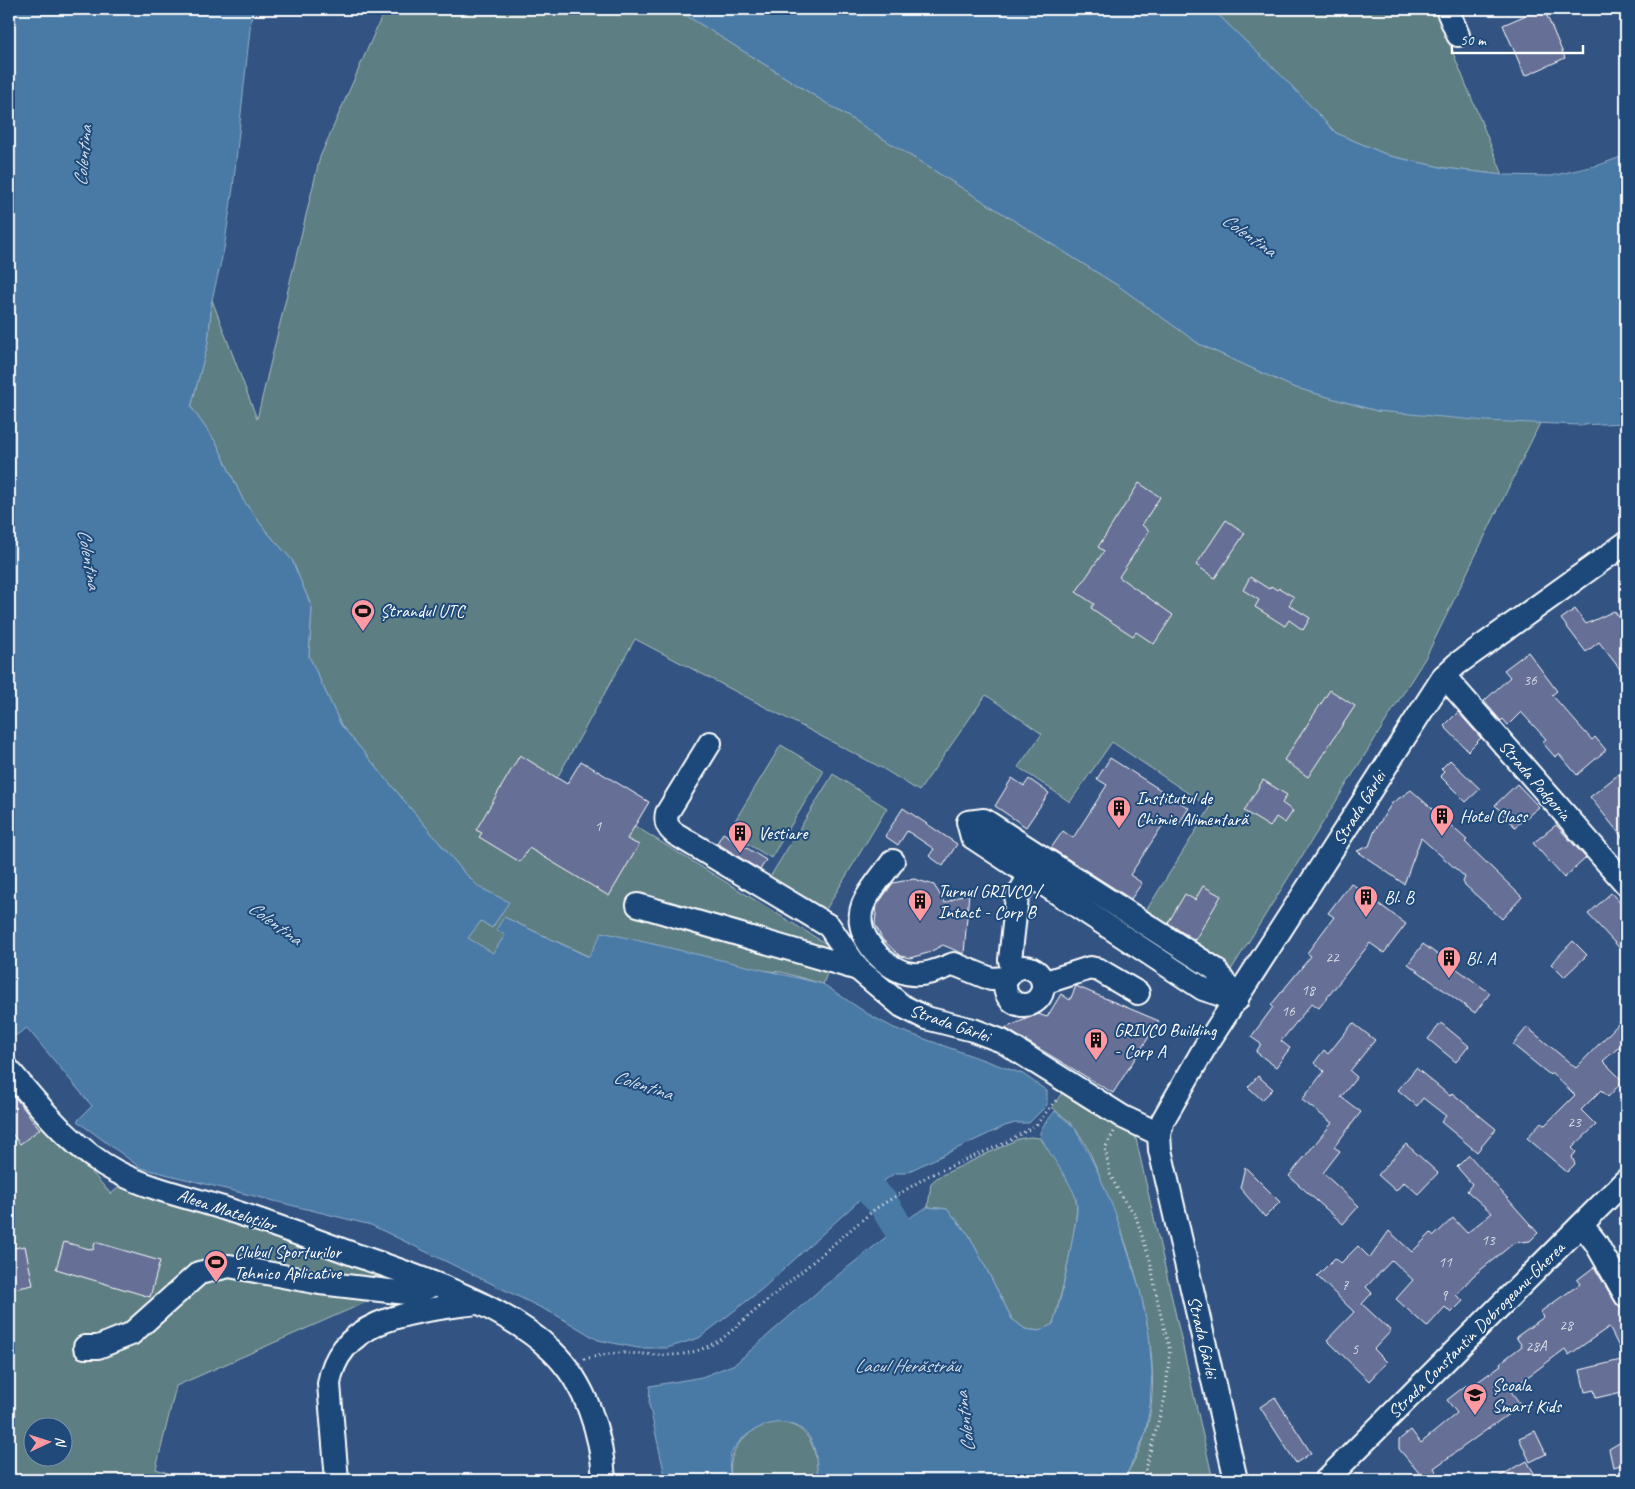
<svg xmlns="http://www.w3.org/2000/svg" width="1635" height="1489" font-family="Caveat,sans-serif">
<style>
.green{fill:#5d7e83;stroke:#aebec1;fill-rule:evenodd}
.water{fill:#497aa6;stroke:#92afca}
.lines{fill:none;stroke-linecap:round;stroke-linejoin:round}
.river{stroke:#497aa6;stroke-width:31}
.building{fill:#666f96;stroke:#fff}
.minor-casing{stroke:#fff;stroke-width:26}
.path{stroke:#fff;stroke-width:3;stroke-dasharray:1 4;stroke-linecap:butt}
.minor{stroke:#1f4a7a;stroke-width:22}
.labels{text-anchor:middle;dominant-baseline:central;stroke-width:4;stroke-linejoin:round;paint-order:stroke}
.number-label{font-size:15px;fill:#d9dbe5}
.poi-label{font-size:18px;fill:#fff;stroke:#1f4a7a;text-anchor:start}
.street-label{font-size:18px;fill:#fff;stroke:#1f4a7a}
.water-label{font-size:19px;font-style:italic;fill:#d2dee9;stroke:#1f4a7a}
</style>
<rect width="100%" height="100%" fill="#335482"/>
<filter id="ink" filterUnits="userSpaceOnUse"><feTurbulence type="fractalNoise" baseFrequency=".02" numOctaves="2"/><feDisplacementMap in="SourceGraphic" scale="10" xChannelSelector="R" yChannelSelector="G"/><feConvolveMatrix kernelMatrix="1 2 1 2 8 2 1 2 1" color-interpolation-filters="sRGB"/></filter>
<g filter="url(#ink)">
<g class="green">
<path d="M 385,9 L 676,9 L 1117,285 L 1199,344 L 1293,387 L 1377,411 L 1540,423 L 1427,655 L 1231,970 L 1144,914 L 1210,808 L 1112,742 L 1070,802 L 1018,767 L 1042,734 L 986,695 L 919,791 L 882,768 L 635,639 L 557,778 L 836,950 L 823,984 L 781,972 L 590,957 L 504,917 L 505,935 L 493,954 L 467,938 L 481,921 L 492,928 L 508,902 L 479,887 L 463,871 L 341,725 L 309,656 L 312,608 L 292,560 L 266,531 L 243,500 L 217,444 L 191,407 L 208,343 L 212,300 L 257,419 L 320,157 Z"/>
<path d="M 1212,9 L 1435,9 L 1503,175 L 1445,168 L 1390,156 L 1336,133 L 1285,79 Z"/>
<path d="M 781,745 L 824,771 L 771,858 L 728,832 Z"/>
<path d="M 833,774 L 887,808 L 825,911 L 770,877 Z"/>
<path d="M 1069,1083 L 1134,1130 L 1213,1480 L 1124,1480 C 1131,1466 1140,1451 1145,1435 C 1168,1360 1133,1254 1103,1185 C 1096,1166 1087,1143 1074,1127 C 1068,1119 1059,1114 1052,1107 Z"/>
<path d="M 9,1085 L 57,1143 L 63,1140 L 111,1194 L 124,1183 L 416,1280 L 176,1386 L 156,1469 L 188,1480 L 15,1480 L 9,1478 ZM 32,1426 L 62,1426 L 62,1456 L 32,1456 Z"/>
<path d="M 1030,1137 L 1040,1138 C 1053,1156 1072,1177 1076,1200 C 1078,1214 1074,1229 1072,1242 C 1067,1270 1061,1296 1053,1324 L 1040,1331 L 1025,1329 L 1012,1319 L 969,1235 L 947,1209 L 928,1207 L 931,1183 L 938,1177 L 1018,1139 Z"/>
<path d="M 778,1422 C 812,1425 817,1451 818,1480 L 732,1480 C 724,1449 749,1426 778,1422 Z"/>
</g>
<g class="water">
<path d="M 9,9 L 254,9 L 251,20 L 233,188 L 224,249 L 212,300 L 208,343 L 191,407 L 217,444 L 243,500 L 266,531 L 292,560 L 312,608 L 309,656 L 341,725 L 463,871 L 479,887 L 509,902 L 492,928 L 481,921 L 468,938 L 493,953 L 505,935 L 496,930 L 504,917 L 589,957 L 602,932 L 823,984 L 868,1014 L 894,1028 L 1023,1074 L 1047,1091 L 1047,1105 L 1029,1123 L 1015,1123 L 1005,1126 L 905,1173 L 895,1173 L 881,1183 L 882,1187 L 870,1196 L 866,1194 L 761,1290 L 699,1338 L 667,1348 L 638,1348 L 598,1340 L 556,1315 L 371,1225 L 141,1168 L 77,1121 L 92,1106 L 27,1028 L 9,1040 Z"/>
<path d="M 676,9 L 1212,9 L 1285,79 L 1336,133 L 1390,156 L 1445,168 L 1503,175 L 1551,176 L 1599,165 L 1626,155 L 1626,423 L 1579,425 L 1486,421 L 1377,411 L 1293,387 L 1199,344 L 1117,285 Z"/>
<path d="M 1055,1111 L 1075,1128 L 1097,1170 L 1115,1212 L 1140,1290 L 1149,1334 L 1152,1372 L 1150,1405 L 1145,1435 L 1124,1480 L 818,1480 C 817,1469 817,1453 812,1442 C 795,1408 749,1424 733,1450 C 728,1459 729,1471 732,1480 L 666,1480 L 649,1404 L 650,1386 L 702,1377 L 735,1364 L 823,1287 L 915,1214 L 928,1207 L 947,1209 L 969,1235 L 1012,1319 L 1025,1329 L 1039,1331 L 1053,1324 C 1062,1296 1067,1270 1072,1241 C 1074,1228 1079,1213 1076,1199 C 1073,1184 1038,1139 1040,1133 C 1042,1125 1051,1117 1055,1111 Z"/>
</g>
<g class="lines">
<path class="river" d="M 844,1164 L 883,1203 L 919,1262"/>
</g>
<g class="building">
<path d="M 1540,9 L 1544,9 L 1565,58 L 1525,76 L 1503,25 Z"/>
<path d="M 1139,483 L 1160,497 L 1142,525 L 1149,531 L 1119,577 L 1173,615 L 1154,644 L 1136,632 L 1133,636 L 1104,617 L 1091,608 L 1094,604 L 1076,592 L 1104,551 L 1098,547 Z"/>
<path d="M 1226,520 L 1245,533 L 1215,578 L 1196,565 Z"/>
<path d="M 1250,577 L 1269,589 L 1271,586 L 1277,590 L 1279,588 L 1294,597 L 1289,605 L 1310,618 L 1303,630 L 1289,620 L 1285,626 L 1255,607 L 1259,600 L 1243,590 Z"/>
<path d="M 1575,609 L 1586,624 L 1614,611 L 1619,617 L 1622,622 L 1626,677 L 1599,642 L 1586,652 L 1561,619 Z"/>
<path d="M 1528,652 L 1557,691 L 1552,695 L 1592,740 L 1595,737 L 1606,750 L 1577,775 L 1559,754 L 1555,757 L 1542,742 L 1546,739 L 1521,712 L 1508,725 L 1503,719 L 1501,721 L 1484,701 L 1510,677 L 1504,670 Z"/>
<path d="M 1330,690 L 1355,706 L 1308,777 L 1284,760 Z"/>
<path d="M 1458,712 L 1481,738 L 1468,751 L 1444,726 Z"/>
<path d="M 520,755 L 567,784 L 581,761 L 649,802 L 627,839 L 639,845 L 609,896 L 529,848 L 520,862 L 479,837 L 482,833 L 476,830 Z"/>
<path d="M 1110,758 L 1189,808 L 1177,827 L 1166,820 L 1130,875 L 1142,883 L 1131,899 L 1051,848 L 1063,831 L 1073,838 L 1107,785 L 1097,779 Z"/>
<path d="M 1450,760 L 1480,789 L 1466,802 L 1440,776 L 1444,772 L 1441,769 Z"/>
<path d="M 1619,774 L 1626,784 L 1626,842 L 1590,797 Z"/>
<path d="M 1012,778 L 1024,786 L 1029,779 L 1049,793 L 1026,827 L 995,806 Z"/>
<path d="M 1263,780 L 1287,795 L 1282,803 L 1293,811 L 1285,823 L 1276,817 L 1270,827 L 1244,811 Z"/>
<path d="M 1517,784 L 1539,807 L 1515,827 L 1495,805 Z"/>
<path d="M 1411,790 L 1467,840 L 1465,842 L 1522,897 L 1502,919 L 1465,885 L 1463,882 L 1465,877 L 1421,838 L 1404,884 L 1357,851 L 1369,846 L 1375,830 L 1392,803 Z"/>
<path d="M 903,808 L 957,844 L 943,866 L 929,856 L 934,849 L 907,831 L 898,845 L 885,836 Z"/>
<path d="M 1556,825 L 1586,858 L 1564,878 L 1533,843 Z"/>
<path d="M 723,833 L 766,860 L 760,870 L 717,843 Z"/>
<path d="M 914,879 L 934,885 L 945,903 L 969,892 L 964,954 L 943,945 L 928,953 L 910,958 L 900,956 L 882,939 L 875,924 L 877,905 L 893,883 Z"/>
<path d="M 1351,883 L 1406,924 L 1384,953 L 1370,943 L 1319,1008 L 1312,1003 L 1281,1041 L 1290,1048 L 1276,1067 L 1256,1052 L 1261,1044 L 1251,1037 L 1273,1007 L 1271,1005 L 1311,956 L 1307,953 L 1334,917 L 1328,913 Z"/>
<path d="M 1203,886 L 1221,896 L 1195,940 L 1168,923 L 1185,894 L 1195,900 Z"/>
<path d="M 1611,893 L 1626,909 L 1626,955 L 1588,914 Z"/>
<path d="M 1573,941 L 1587,955 L 1564,977 L 1551,964 Z"/>
<path d="M 1423,944 L 1490,993 L 1475,1013 L 1408,964 Z"/>
<path d="M 1076,986 L 1159,1021 L 1113,1093 L 1005,1028 L 1038,1014 L 1047,1017 L 1061,994 L 1070,1000 Z"/>
<path d="M 1626,1016 L 1626,1041 L 1603,1061 L 1623,1081 L 1608,1097 L 1601,1090 L 1581,1110 L 1596,1125 L 1572,1148 L 1576,1152 L 1572,1157 L 1575,1164 L 1567,1172 L 1527,1138 L 1541,1122 L 1545,1125 L 1575,1095 L 1552,1073 L 1550,1075 L 1513,1045 L 1527,1027 L 1576,1068 Z"/>
<path d="M 1353,1023 L 1375,1040 L 1350,1071 L 1357,1077 L 1341,1097 L 1361,1112 L 1334,1147 L 1340,1151 L 1323,1173 L 1359,1206 L 1343,1224 L 1289,1176 L 1332,1123 L 1302,1100 L 1324,1071 L 1314,1063 L 1324,1050 L 1328,1054 Z"/>
<path d="M 1441,1023 L 1469,1046 L 1456,1062 L 1428,1039 Z"/>
<path d="M 1416,1068 L 1450,1096 L 1452,1093 L 1496,1129 L 1477,1152 L 1441,1122 L 1446,1116 L 1423,1098 L 1417,1106 L 1398,1090 Z"/>
<path d="M 1258,1076 L 1273,1089 L 1262,1100 L 1248,1087 Z"/>
<path d="M 9,1090 L 40,1129 L 20,1144 L 9,1130 Z"/>
<path d="M 1406,1144 L 1438,1173 L 1418,1194 L 1404,1182 L 1396,1191 L 1378,1175 Z"/>
<path d="M 1469,1155 L 1538,1233 L 1530,1241 L 1514,1243 L 1473,1276 L 1456,1295 L 1463,1301 L 1451,1313 L 1445,1307 L 1427,1327 L 1396,1299 L 1413,1280 L 1392,1260 L 1366,1287 L 1372,1293 L 1362,1304 L 1391,1331 L 1374,1349 L 1387,1362 L 1369,1381 L 1327,1340 L 1354,1312 L 1317,1276 L 1335,1258 L 1341,1263 L 1358,1246 L 1370,1258 L 1389,1231 L 1412,1252 L 1431,1233 L 1434,1236 L 1453,1218 L 1467,1233 L 1492,1213 L 1467,1191 L 1472,1184 L 1457,1167 Z"/>
<path d="M 1245,1167 L 1280,1202 L 1265,1217 L 1240,1188 Z"/>
<path d="M 64,1242 L 93,1250 L 95,1242 L 160,1261 L 150,1297 L 56,1269 Z"/>
<path d="M 25,1246 L 33,1285 L 9,1290 L 9,1249 Z"/>
<path d="M 1594,1267 L 1615,1302 L 1620,1308 L 1626,1309 L 1626,1391 L 1596,1398 L 1594,1390 L 1585,1392 L 1580,1370 L 1625,1359 L 1609,1327 L 1569,1355 L 1565,1349 L 1510,1390 L 1521,1405 L 1434,1468 L 1441,1480 L 1425,1480 L 1399,1449 L 1399,1440 L 1411,1430 L 1421,1443 L 1457,1413 L 1447,1400 L 1469,1383 L 1472,1386 L 1501,1365 L 1500,1363 L 1522,1346 L 1516,1337 L 1544,1317 L 1540,1312 L 1580,1284 L 1577,1280 Z"/>
<path d="M 1275,1397 L 1311,1453 L 1296,1463 L 1260,1407 Z"/>
<path d="M 1535,1431 L 1546,1454 L 1530,1462 L 1519,1438 Z"/>
<path d="M 1621,1442 L 1626,1464 L 1613,1467 L 1609,1449 Z"/>
<path d="M 1527,1461 L 1538,1480 L 1493,1480 Z"/>
</g>
<g class="lines">
<g class="minor-casing">
<g id="minor">
<path d="M 1447,9 L 1458,35"/>
<path d="M 1444,676 L 1626,884"/>
<path d="M 710,743 L 667,813 C 665,822 667,827 674,833 L 829,926 L 858,969 L 902,1006 L 926,1018 L 973,1030 L 1002,1041 L 1123,1117 L 1159,1134"/>
<path d="M 984,820 L 1215,969 L 1237,1000 L 1203,989 L 972,837 L 968,822 Z"/>
<path d="M 893,861 C 884,874 869,890 863,905 C 852,933 881,966 906,973 C 923,977 939,970 954,964 L 991,979 L 1007,978"/>
<path d="M 638,905 L 858,969"/>
<circle cx="1024" cy="986" r="19"/>
<path d="M 1013,971 L 1010,960 L 1017,897 L 1037,864"/>
<path d="M 1043,983 L 1090,968 L 1099,970 L 1138,993"/>
<path d="M 9,1070 C 41,1108 73,1149 117,1172 C 150,1189 188,1197 223,1208 C 267,1222 310,1238 353,1254 C 416,1276 504,1304 552,1351 C 586,1383 602,1435 604,1480"/>
<path d="M 1582,1225 L 1596,1243 L 1626,1296"/>
<path d="M 85,1347 L 98,1347 L 131,1334 L 199,1273 L 229,1266 L 320,1283 L 415,1294 L 434,1284"/>
<path d="M 337,1480 L 329,1384 C 339,1315 421,1311 476,1303"/>
<path d="M 1236,1480 L 1160,1150 L 1159,1134 L 1163,1120 L 1205,1047 L 1444,676 L 1457,664 L 1626,543"/>
<path d="M 1326,1480 L 1626,1180"/>
</g>
</g>
<g class="path">
<path d="M 1114,1132 L 1105,1148 L 1110,1174 L 1122,1198 L 1135,1214 L 1150,1260 L 1159,1308 L 1170,1351 L 1165,1398 L 1145,1469 L 1153,1480"/>
<path d="M 584,1359 C 597,1356 610,1353 622,1353 C 663,1354 686,1362 723,1338 L 875,1209 L 928,1176 L 1005,1143 L 1036,1125 L 1057,1099"/>
</g>
<use href="#minor" class="minor"/>
</g>
</g>
<defs>
<g id="stadium-pin" transform="scale(1.25)"><path d="M0 17L-7.5 6A9.5 9.5 0 1 1 7.5 6Z" fill="#ff9aa2" stroke="#1f4a7a"/><path d="M0-5a6.5 5 0 1 0 0 10a6.5 5 0 1 0 0-10ZM-3.5-1.8h7v3.6h-7Z" fill="#111"/></g>
<g id="building-pin" transform="scale(1.25)"><path d="M0 17L-7.5 6A9.5 9.5 0 1 1 7.5 6Z" fill="#ff9aa2" stroke="#1f4a7a"/><path d="M-4-6H4V6H1V3H-1V6H-4ZM-2.5-4.3h1.7v1.8h-1.7ZM.8-4.3h1.7v1.8H.8ZM-2.5-1h1.7V.8h-1.7ZM.8-1h1.7V.8H.8Z" fill="#111"/></g>
<g id="school-pin" transform="scale(1.25)"><path d="M0 17L-7.5 6A9.5 9.5 0 1 1 7.5 6Z" fill="#ff9aa2" stroke="#1f4a7a"/><path d="M0-5L7-2L0 1L-7-2ZM-4 1L0 2.5L4 1V4Q0 6-4 4Z" fill="#111"/></g>
</defs>
<g fill-rule="evenodd">
<use href="#stadium-pin" x="363" y="611"/>
<use href="#building-pin" x="1119" y="808"/>
<use href="#building-pin" x="1442" y="816"/>
<use href="#building-pin" x="740" y="833"/>
<use href="#building-pin" x="1366" y="897"/>
<use href="#building-pin" x="920" y="901"/>
<use href="#building-pin" x="1449" y="958"/>
<use href="#building-pin" x="1096" y="1040"/>
<use href="#stadium-pin" x="216" y="1262"/>
<use href="#school-pin" x="1475" y="1395"/>
</g>
<g class="labels">
<g class="number-label">
<text x="1530" y="680">36</text>
<text x="598" y="826">1</text>
<text x="1332" y="957">22</text>
<text x="1308" y="990">18</text>
<text x="1288" y="1011">16</text>
<text x="1574" y="1122">23</text>
<text x="1488" y="1240">13</text>
<text x="1445" y="1262">11</text>
<text x="1345" y="1285">7</text>
<text x="1444" y="1295">9</text>
<text x="1566" y="1325">28</text>
<text x="1536" y="1346">28A</text>
<text x="1355" y="1349">5</text>
</g>
<g class="poi-label">
<text x="380" y="611">Ștrandul UTC</text>
<text x="1136" y="798">Institutul de<tspan x="1136" dy="21">Chimie Alimentară</tspan></text>
<text x="1460" y="816">Hotel Class</text>
<text x="758" y="833">Vestiare</text>
<text x="938" y="891">Turnul GRIVCO /<tspan x="938" dy="21">Intact - Corp B</tspan></text>
<text x="1384" y="897">Bl. B</text>
<text x="1466" y="958">Bl. A</text>
<text x="1114" y="1030">GRIVCO Building<tspan x="1114" dy="21">- Corp A</tspan></text>
<text x="234" y="1252">Clubul Sporturilor<tspan x="234" dy="21">Tehnico Aplicative</tspan></text>
<text x="1492" y="1385">Școala<tspan x="1492" dy="21">Smart Kids</tspan></text>
</g>
<g class="street-label">
<text transform="translate(1535 780) rotate(49)">Strada Podgoria</text>
<text transform="translate(1359 808) rotate(-58)">Strada Gârlei</text>
<text transform="translate(950 1023) rotate(19)">Strada Gârlei</text>
<text transform="translate(227 1210) rotate(18)">Aleea Mateloților</text>
<text transform="translate(1476 1330) rotate(-45)">Strada Constantin Dobrogeanu-Gherea</text>
<text transform="translate(1203 1337) rotate(77)">Strada Gârlei</text>
</g>
<g class="water-label">
<text transform="translate(83 156) rotate(-85)">Colentina</text>
<text transform="translate(1249 235) rotate(35)">Colentina</text>
<text transform="translate(89 559) rotate(80)">Colentina</text>
<text transform="translate(275 923) rotate(36)">Colentina</text>
<text transform="translate(643 1085) rotate(18)">Colentina</text>
<text x="907" y="1366">Lacul Herăstrău</text>
<text transform="translate(965 1422) rotate(-97)">Colentina</text>
</g>
</g>
<rect width="1635" height="1489" fill="none" stroke="#1f4a7a" stroke-width="30"/>
<rect x="15" y="15" width="1605" height="1459" fill="none" stroke="#fff" stroke-width="2" filter="url(#ink)"/>
<g transform="translate(48 1442) rotate(86)"><circle r="24" fill="#1f4a7a" stroke="#7992af"/>
<path d="M0-4L9 19L0 12L-9 19Z" fill="#ff9aa2"/>
<text y="-8" font-size="14" font-weight="bold" text-anchor="middle" fill="#ffffff">N</text>
</g>
<path d="M1452 45v8h131v-8" fill="none" stroke="#ffffff" stroke-width="2.5"/>
<text x="1460" y="45" font-size="15" fill="#ffffff" stroke="#1f4a7a" stroke-width="4" paint-order="stroke">50 m</text>
</svg>
